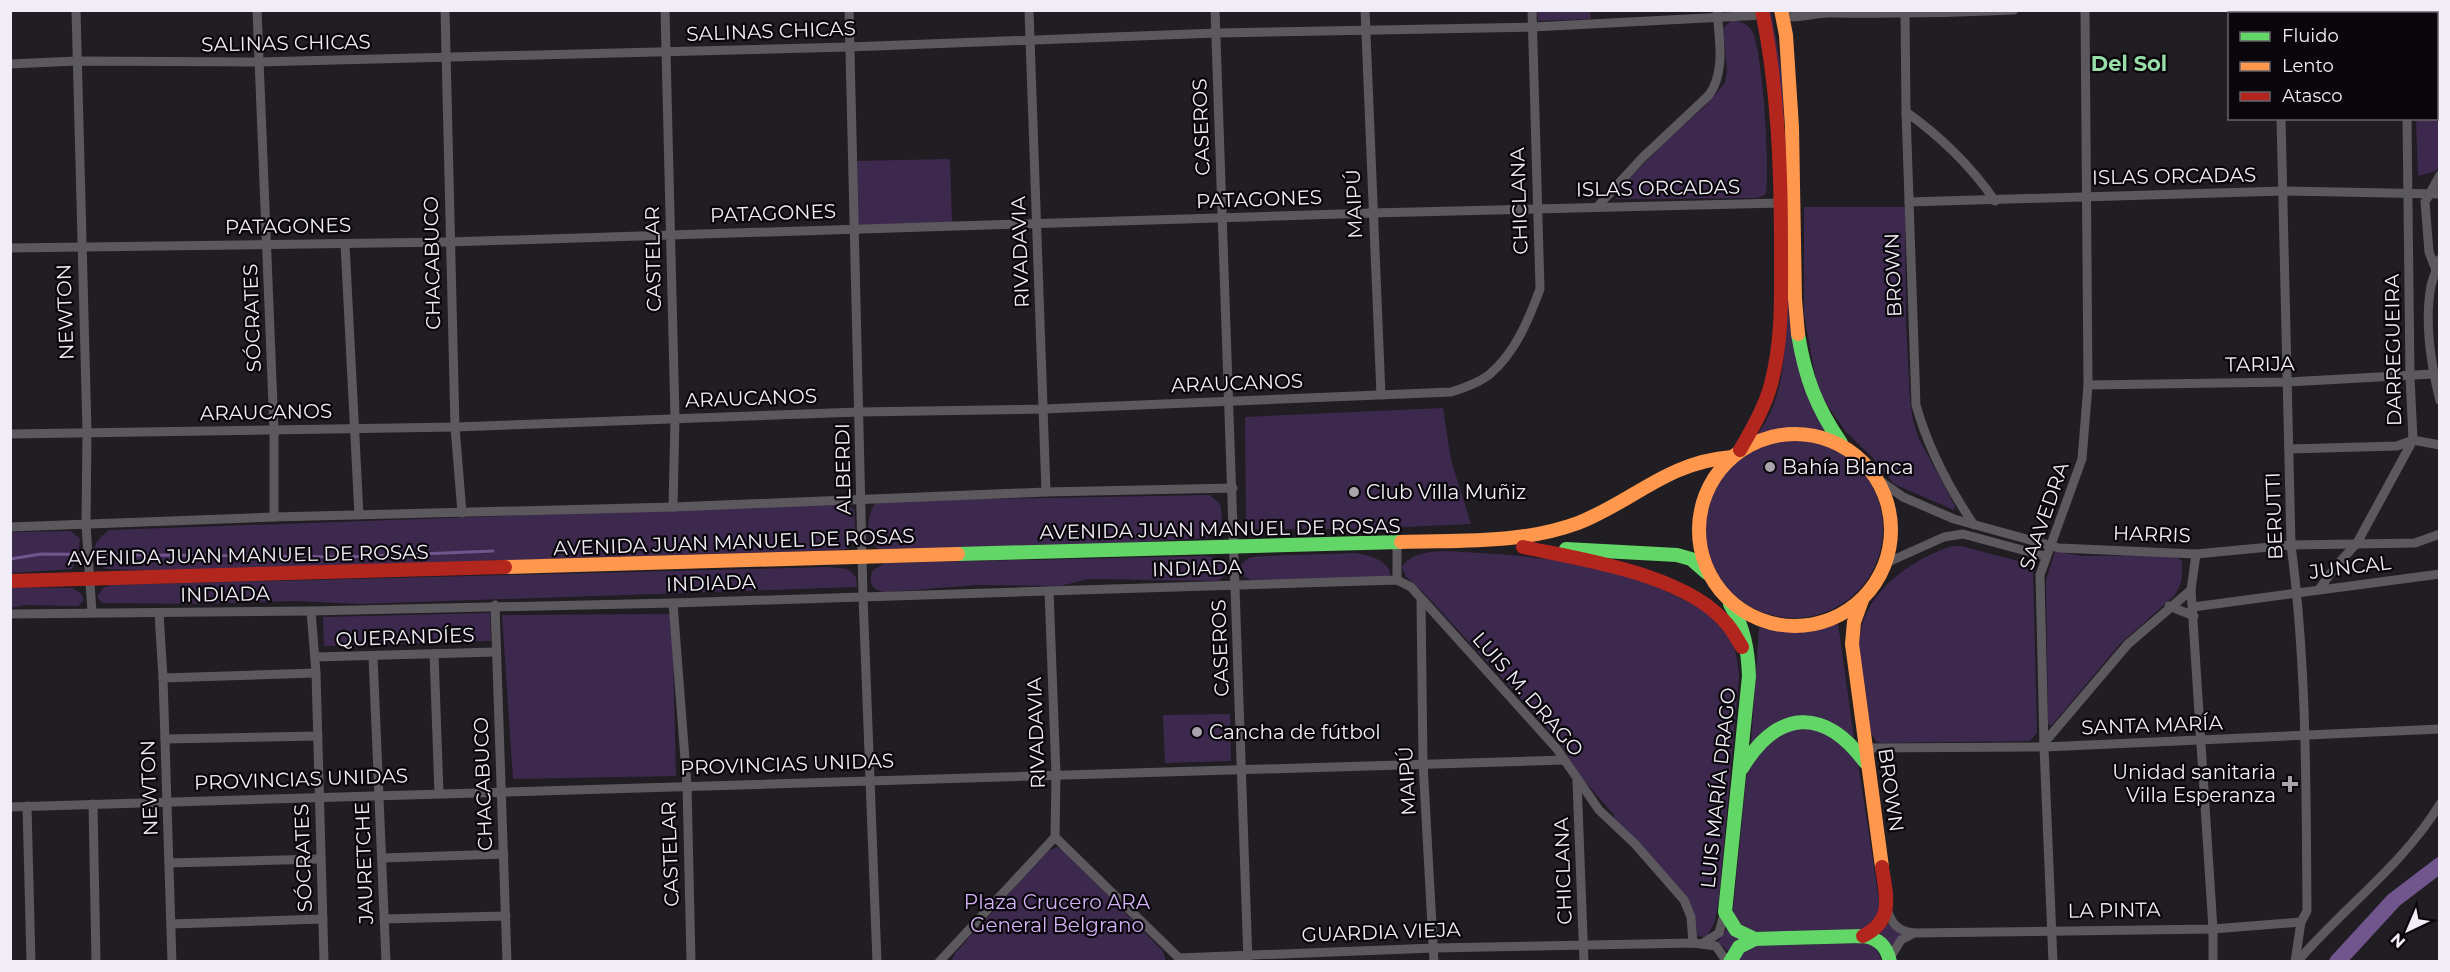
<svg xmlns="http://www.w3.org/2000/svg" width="2450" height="972" font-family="Montserrat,sans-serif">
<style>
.green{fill:#3d294d}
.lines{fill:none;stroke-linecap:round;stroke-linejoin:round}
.stream{stroke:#71558d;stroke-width:3}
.river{stroke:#71558d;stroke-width:16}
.street{stroke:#5b595d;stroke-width:9}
.fast{stroke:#63d668;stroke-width:14}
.slow{stroke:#ff974d;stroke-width:14}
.jam{stroke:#b3261e;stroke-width:14}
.poi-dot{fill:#a8a4ac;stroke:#09070b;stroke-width:2}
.labels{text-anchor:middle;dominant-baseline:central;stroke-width:4.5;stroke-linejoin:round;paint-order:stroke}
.street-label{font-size:20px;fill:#f1edf6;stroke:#09070b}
.poi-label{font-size:20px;fill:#f1edf6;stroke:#09070b;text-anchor:start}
.park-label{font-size:20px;fill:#d4b1f7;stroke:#09070b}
.neighbourhood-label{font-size:21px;font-weight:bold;fill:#99dda8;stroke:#09070b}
</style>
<rect width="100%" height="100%" fill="#201d23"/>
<g class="green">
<path d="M 1771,10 L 1782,74 L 1791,294 L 1826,433 L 1797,427 L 1756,436 C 1777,409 1782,380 1785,347 L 1767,11 Z"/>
<path d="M 1537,11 L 1590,11 L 1591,19 L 1538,21 Z"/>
<path d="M 2413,11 L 2440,11 L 2439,166 L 2436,171 L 2418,176 L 2416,119 L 2436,118 L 2436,14 L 2413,13 Z"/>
<path d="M 1732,20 C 1740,21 1748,24 1752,31 C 1763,51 1770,169 1766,194 L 1758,198 L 1616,199 L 1618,190 L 1662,145 L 1704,107 L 1725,83 L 1727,70 L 1723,28 Z"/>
<path d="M 950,159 L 952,222 L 857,225 L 854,161 Z"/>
<path d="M 1804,207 L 1905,207 L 1906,321 L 1910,401 L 1913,420 L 1919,439 L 1955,506 L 1954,510 L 1894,484 L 1871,456 L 1846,432 L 1818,392 L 1804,314 Z"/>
<path d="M 1443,408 L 1451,460 L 1471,524 L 1359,529 L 1246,529 L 1245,417 Z"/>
<circle cx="1794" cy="529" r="89"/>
<path d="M 1210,495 L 1220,504 C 1224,519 1221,530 1207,538 C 1113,543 1018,550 924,550 C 914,550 887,553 879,549 C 863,541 867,511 877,501 Z"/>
<path d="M 845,504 L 854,510 L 856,535 L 847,549 L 839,550 L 167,571 L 106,569 C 84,557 94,542 109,530 Z"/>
<path d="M 71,531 L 80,539 L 78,555 L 72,569 L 11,573 L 11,532 Z"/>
<path d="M 1952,546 L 1961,546 L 2030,564 L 2033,570 L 2037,733 L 2030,741 L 1879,743 C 1868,736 1867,713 1866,700 C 1864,682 1859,663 1859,645 C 1860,595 1909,560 1952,546 Z"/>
<path d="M 1444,551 C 1529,555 1618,561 1693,605 C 1700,609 1710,613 1716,619 C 1733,634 1738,656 1739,677 L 1719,899 L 1715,921 L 1708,935 L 1703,937 L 1697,935 L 1696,919 L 1691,908 L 1614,822 L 1614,815 L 1581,777 L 1560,743 L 1536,715 L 1422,591 L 1406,577 L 1402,567 C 1411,553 1428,552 1444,551 Z"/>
<path d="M 2055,551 L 2082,556 L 2174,555 L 2182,561 C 2182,576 2183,584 2174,596 L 2121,643 L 2051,726 L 2048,723 L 2046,580 Z"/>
<path d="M 1355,553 C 1368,555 1390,560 1390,575 L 1385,578 L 1252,580 L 1243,576 L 1239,568 C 1241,565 1245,560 1249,558 C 1254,555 1341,554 1355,553 Z"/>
<path d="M 1205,556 C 1217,557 1225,561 1226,573 L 1219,581 L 1089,579 L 1060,586 L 977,585 L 887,592 C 873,592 867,583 873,570 L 885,563 Z"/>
<path d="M 829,567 L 848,569 L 856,577 L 857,587 L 360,604 L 295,601 L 203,604 L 102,603 L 97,597 L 103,588 L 111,585 Z"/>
<path d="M 10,587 L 73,588 L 81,594 L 84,600 L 78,606 L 25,605 L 11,608 Z"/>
<path d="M 490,613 L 491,641 L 324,646 L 323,617 Z"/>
<path d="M 672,614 L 676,776 L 513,779 L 502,615 Z"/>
<path d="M 1838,623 L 1854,738 L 1821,719 L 1751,742 L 1759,628 L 1763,626 C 1788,633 1814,635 1838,623 Z"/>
<path d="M 1230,714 L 1231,761 L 1165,763 L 1163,715 Z"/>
<path d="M 1803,726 L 1838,736 L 1858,763 L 1880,906 L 1876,918 L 1865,929 L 1754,934 C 1744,928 1736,923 1733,910 L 1747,770 L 1765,741 Z"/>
<path d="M 1057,847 L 1063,850 L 1162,950 L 1165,957 L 1165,962 L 951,962 L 955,953 L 1048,851 Z"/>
<path d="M 1888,924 L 1902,934 L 1891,949 L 1878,930 Z"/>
<path d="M 1728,926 L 1743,940 L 1728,951 L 1718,942 Z"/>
<path d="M 1866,943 L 1876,947 L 1882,961 L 1736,962 L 1746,946 Z"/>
</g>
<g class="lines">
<path class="stream" d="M 10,559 L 41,554 L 347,557 L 493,551"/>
<path class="river" d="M 2337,962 L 2394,900 L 2440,865"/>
<g class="street">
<path d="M 76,10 L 87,431 L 86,525 L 92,612"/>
<path d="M 257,10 L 274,430 L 274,517"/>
<path d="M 445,10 L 455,427 L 462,513"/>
<path d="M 665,10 L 675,418 L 673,507"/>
<path d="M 849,10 L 863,596 L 877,962"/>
<path d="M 1029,10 L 1046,492"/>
<path d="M 1215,10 L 1248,962"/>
<path d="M 1365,10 L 1381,395"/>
<path d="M 1905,10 L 1906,112 L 1916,405 C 1928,448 1949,488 1974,525"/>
<path d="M 2278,10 L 2278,14"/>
<path d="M 2406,10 L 2406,14"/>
<path d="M 1783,16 C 1799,19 1813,13 1829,13 C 1891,14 1952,13 2014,10"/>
<path d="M 10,64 L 77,61 L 259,62 L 849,47 L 1216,33 L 1533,27 L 1763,15"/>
<path d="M 1906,112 C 1939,135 1972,167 1995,201"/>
<path d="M 1909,202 L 2283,191 L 2440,194"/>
<path d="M 1598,206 L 1642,158 L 1709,95 C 1726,71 1719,39 1717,10"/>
<path d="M 345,244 L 359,515"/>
<path d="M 10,248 L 449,242 L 1372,213 L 1780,203"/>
<path d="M 2440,259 C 2437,268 2433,277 2431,286 C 2424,323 2431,365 2440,401"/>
<path d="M 2436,270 L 2429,252 L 2425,202 L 2440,175"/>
<path d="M 2088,385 L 2288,382 L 2433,374"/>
<path d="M 10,434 L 455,427 L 859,412 L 1044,409 L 1451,392 C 1464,388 1479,383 1490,374 C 1515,353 1529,319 1540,289 L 1532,10"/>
<path d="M 2289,449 L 2397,446 L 2413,440 L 2440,445"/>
<path d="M 1876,478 L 1903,497 L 1954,519 L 2059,548 L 2196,554 L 2291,545 L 2415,543 L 2440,534"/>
<path d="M 10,527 L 274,517 L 673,507 L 1046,492 L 1233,488"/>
<path d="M 1397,544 L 1397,580"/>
<path d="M 2196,554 L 2191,590 L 2213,929 L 2213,962"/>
<path d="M 1886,563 L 1944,537 L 1963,534 L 2045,556"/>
<path d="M 2320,588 L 2336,566 L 2357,543 L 2413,440 L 2410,376 L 2407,118"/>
<path d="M 1421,600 L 1423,763 L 1434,962"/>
<path d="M 673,603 L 687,785 L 691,962"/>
<path d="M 495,605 L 507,962"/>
<path d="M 2169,606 L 2194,616"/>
<path d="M 2193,607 L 2440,574"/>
<path d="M 311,611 L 316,673 L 324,962"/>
<path d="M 159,613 L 163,678 L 172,962"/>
<path d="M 10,614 L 311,611 L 673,603 L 1397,580 L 1411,587 L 1557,749 L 1599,810 L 1635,844 L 1684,900 L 1691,917 L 1693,943"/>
<path d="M 434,654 L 439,793"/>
<path d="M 373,656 L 386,962"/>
<path d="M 315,657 L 495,652"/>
<path d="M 163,678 L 316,673"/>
<path d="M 165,739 L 318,736"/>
<path d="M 2044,743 L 2128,644 L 2191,590"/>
<path d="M 1865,748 L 2044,747 L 2440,729"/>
<path d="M 1577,781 L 1584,962"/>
<path d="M 93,804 L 96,962"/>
<path d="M 27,806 L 31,962"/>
<path d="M 10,807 L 1564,760"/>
<path d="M 1055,837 L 1179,958"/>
<path d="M 382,858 L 504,854"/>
<path d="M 169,863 L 321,859"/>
<path d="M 1887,908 C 1891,924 1898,931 1914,933 L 2213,929 L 2301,922 L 2307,911 C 2306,789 2307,666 2291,545 L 2281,118"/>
<path d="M 384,919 L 506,916"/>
<path d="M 171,924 L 323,919"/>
<path d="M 1703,943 L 1719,933 L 1724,914"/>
<path d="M 1179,958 L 1434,948 L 1693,943 L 1716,946 L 1727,962"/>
<path d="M 1890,958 L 1901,940 L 1914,933"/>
<path d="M 939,962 L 1055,837 L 1056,774 L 1049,591"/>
<path d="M 2053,962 L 2044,747 L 2040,575 L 2082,459 L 2088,385 L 2085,10"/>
<path d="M 2295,962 L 2301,922"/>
<path d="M 2297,962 C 2344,907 2402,866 2440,804"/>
</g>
<g class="fast">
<path d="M 1798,334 C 1805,377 1816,407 1841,443"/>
<path d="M 1566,549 L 1677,555 L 1691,559 L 1707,573"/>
<path d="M 958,554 L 1401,542"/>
<path d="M 1730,604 C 1744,627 1748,650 1749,676 L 1725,912 L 1736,930 L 1755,939"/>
<path d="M 1742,768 C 1778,709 1824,707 1865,762"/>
<path d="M 1730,962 L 1739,947 L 1755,939 L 1863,936 C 1879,938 1887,947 1890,962"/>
</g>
<g class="slow">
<path d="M 1781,10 L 1786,35 L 1792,127 L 1795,299 L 1798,334"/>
<circle cx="1795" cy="530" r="96"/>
<path d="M 1401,542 C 1460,540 1521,544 1578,523 C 1634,501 1667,462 1732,457"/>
<path d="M 505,567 L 958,554"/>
<path d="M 1862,600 L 1854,622 L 1852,644 L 1882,867"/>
</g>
<g class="jam">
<path d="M 1740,450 C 1752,429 1765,407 1771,384 C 1783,339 1781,293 1781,247 C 1781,167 1778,88 1762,10"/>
<path d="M 1523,547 C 1583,560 1686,574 1727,624 C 1733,631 1737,639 1742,647"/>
<path d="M 10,581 L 505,567"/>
<path d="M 1863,936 C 1895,920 1886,896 1882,867"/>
</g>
</g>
<g class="poi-dot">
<circle cx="1770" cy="467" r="6"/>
<circle cx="1354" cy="492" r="6"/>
<circle cx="1197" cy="732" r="6"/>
<path d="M2287 775h6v6h6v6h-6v6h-6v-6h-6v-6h6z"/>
</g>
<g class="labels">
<g class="street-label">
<text transform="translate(771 31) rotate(-2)">SALINAS CHICAS</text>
<text transform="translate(286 43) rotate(-1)">SALINAS CHICAS</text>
<text transform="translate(1201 127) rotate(-92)">CASEROS</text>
<text transform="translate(2174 176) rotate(-1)">ISLAS ORCADAS</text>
<text transform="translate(1658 188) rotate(-1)">ISLAS ORCADAS</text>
<text transform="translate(1259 199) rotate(-2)">PATAGONES</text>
<text transform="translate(1519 201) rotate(-92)">CHICLANA</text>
<text transform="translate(1354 204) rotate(-92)">MAIPÚ</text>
<text transform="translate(773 213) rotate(-2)">PATAGONES</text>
<text transform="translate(288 226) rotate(-1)">PATAGONES</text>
<text transform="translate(1020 252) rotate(-92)">RIVADAVIA</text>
<text transform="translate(653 259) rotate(-91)">CASTELAR</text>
<text transform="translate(432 263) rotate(-91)">CHACABUCO</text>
<text transform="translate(1893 275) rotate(-92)">BROWN</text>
<text transform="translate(65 312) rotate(-92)">NEWTON</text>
<text transform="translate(252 318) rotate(-92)">SÓCRATES</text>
<text transform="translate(2393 350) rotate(-91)">DARREGUEIRA</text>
<text transform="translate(2260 364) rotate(-1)">TARIJA</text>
<text transform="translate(1237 383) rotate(-2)">ARAUCANOS</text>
<text transform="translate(751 398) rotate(-2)">ARAUCANOS</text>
<text transform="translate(266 412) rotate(-1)">ARAUCANOS</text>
<text transform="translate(843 469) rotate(-91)">ALBERDI</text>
<text transform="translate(2044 516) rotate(-71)">SAAVEDRA</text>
<text transform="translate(2274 516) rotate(-92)">BERUTTI</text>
<text transform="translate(1220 529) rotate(-1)">AVENIDA JUAN MANUEL DE ROSAS</text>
<text transform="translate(2152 534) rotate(2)">HARRIS</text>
<text transform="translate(734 542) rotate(-2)">AVENIDA JUAN MANUEL DE ROSAS</text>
<text transform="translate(248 555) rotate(-1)">AVENIDA JUAN MANUEL DE ROSAS</text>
<text transform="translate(2350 567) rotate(-7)">JUNCAL</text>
<text transform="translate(1197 568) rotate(-2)">INDIADA</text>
<text transform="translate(711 583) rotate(-2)">INDIADA</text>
<text transform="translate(225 594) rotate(-1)">INDIADA</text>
<text transform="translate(405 637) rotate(-2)">QUERANDÍES</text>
<text transform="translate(1220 648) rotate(-92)">CASEROS</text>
<text transform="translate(1528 694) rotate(49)">LUIS M. DRAGO</text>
<text transform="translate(2152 725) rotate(-2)">SANTA MARÍA</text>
<text transform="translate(1036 733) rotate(-92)">RIVADAVIA</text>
<text transform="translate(787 764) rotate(-2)">PROVINCIAS UNIDAS</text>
<text transform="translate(301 779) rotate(-2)">PROVINCIAS UNIDAS</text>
<text transform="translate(1407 781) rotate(-93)">MAIPÚ</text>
<text transform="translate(483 784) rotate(-92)">CHACABUCO</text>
<text transform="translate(149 788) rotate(-92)">NEWTON</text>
<text transform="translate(1718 788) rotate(-84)">LUIS MARÍA DRAGO</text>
<text transform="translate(1891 790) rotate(82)">BROWN</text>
<text transform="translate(670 854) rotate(-92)">CASTELAR</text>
<text transform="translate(303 858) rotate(-92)">SÓCRATES</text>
<text transform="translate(364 863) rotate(-92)">JAURETCHE</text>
<text transform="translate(1563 871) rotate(-92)">CHICLANA</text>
<text transform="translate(2114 910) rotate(-1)">LA PINTA</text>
<text transform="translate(1381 932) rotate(-2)">GUARDIA VIEJA</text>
</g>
<g class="poi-label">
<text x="1782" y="467">Bahía Blanca</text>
<text x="1366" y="492">Club Villa Muñiz</text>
<text x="1209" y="732">Cancha de fútbol</text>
<text x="2276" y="772" text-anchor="end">Unidad sanitaria<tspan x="2276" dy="23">Villa Esperanza</tspan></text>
</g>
<g class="park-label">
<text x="1057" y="902">Plaza Crucero ARA<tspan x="1057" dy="23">General Belgrano</tspan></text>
</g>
<g class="neighbourhood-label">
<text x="2129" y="63">Del Sol</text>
</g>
</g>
<rect width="2450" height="972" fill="none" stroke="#f1edf6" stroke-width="24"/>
<rect x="2228" y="12" width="210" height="108" fill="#09070b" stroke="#666369" stroke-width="1.5"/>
<rect x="2240" y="32" width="30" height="9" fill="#63d668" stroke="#666369" stroke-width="1.5"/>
<text x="2282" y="42" font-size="18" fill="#f1edf6">Fluido</text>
<rect x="2240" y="62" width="30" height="9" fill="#ff974d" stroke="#666369" stroke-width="1.5"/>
<text x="2282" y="72" font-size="18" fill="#f1edf6">Lento</text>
<rect x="2240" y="92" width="30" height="9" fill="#b3261e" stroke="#666369" stroke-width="1.5"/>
<text x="2282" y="102" font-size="18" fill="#f1edf6">Atasco</text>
<g transform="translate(2408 930) rotate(224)" stroke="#09070b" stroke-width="4.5" paint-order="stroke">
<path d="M0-4.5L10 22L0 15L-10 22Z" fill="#f1edf6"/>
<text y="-9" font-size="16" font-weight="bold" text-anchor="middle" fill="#f1edf6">N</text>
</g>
</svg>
